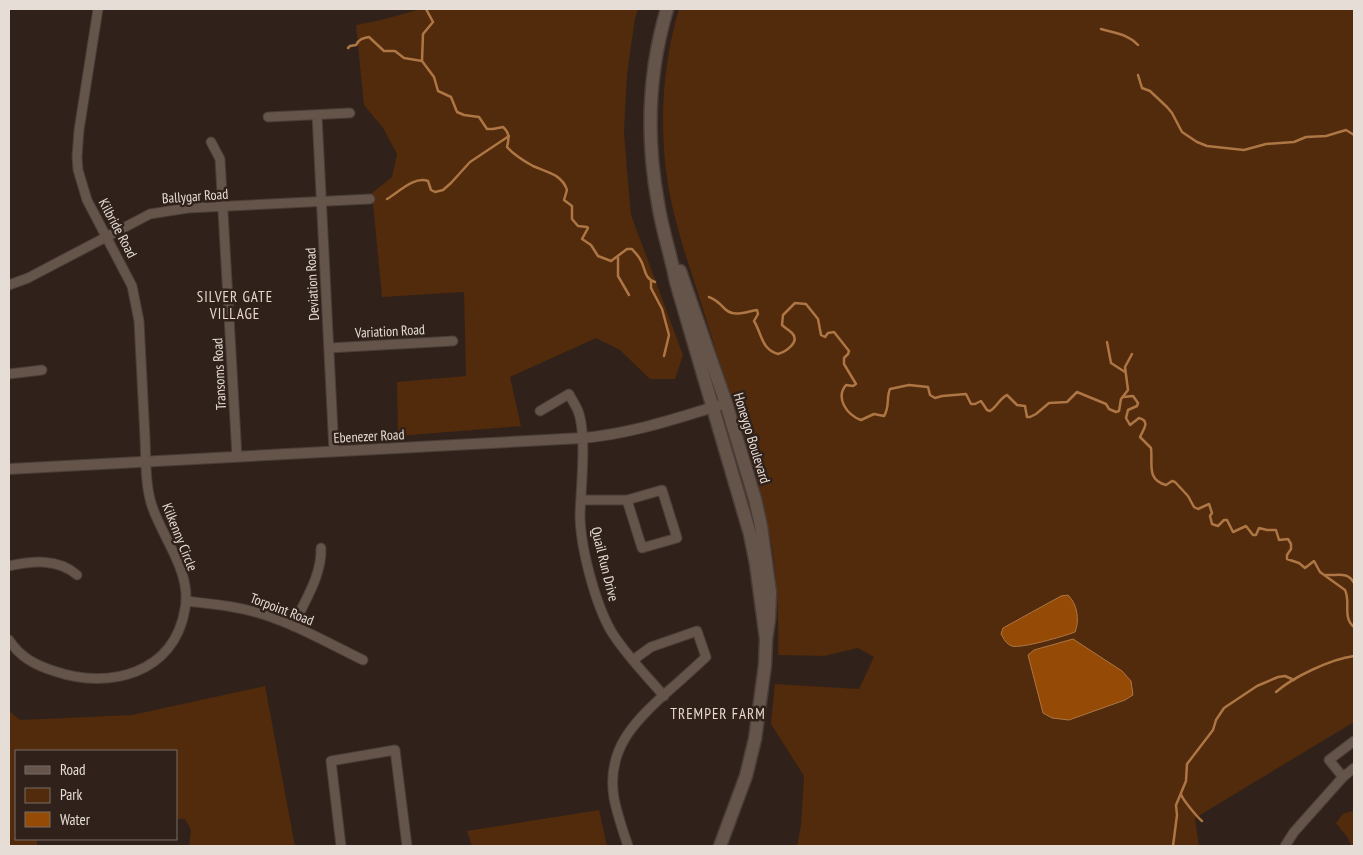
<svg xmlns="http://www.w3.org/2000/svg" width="1363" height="855" font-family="'PT Sans Narrow',sans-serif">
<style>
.green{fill:#522a0c;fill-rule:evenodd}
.water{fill:#954a05;stroke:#ad7644}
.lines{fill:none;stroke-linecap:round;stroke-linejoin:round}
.stream{stroke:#ad7644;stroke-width:2.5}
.minor-casing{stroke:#493d37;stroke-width:11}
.tertiary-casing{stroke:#493d37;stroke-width:12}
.secondary-casing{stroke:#493d37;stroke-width:15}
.minor{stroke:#64544a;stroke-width:9}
.tertiary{stroke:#64544a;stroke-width:10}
.secondary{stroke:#64544a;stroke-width:12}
.labels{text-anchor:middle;stroke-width:5;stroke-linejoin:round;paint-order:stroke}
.street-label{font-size:14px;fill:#e6ddd7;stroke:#30221a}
.neighbourhood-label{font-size:15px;letter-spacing:1px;fill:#ead7cc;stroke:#30221a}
</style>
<rect width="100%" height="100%" fill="#30221a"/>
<!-- green -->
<g class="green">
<path d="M 421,9 L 638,9 L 635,18 L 627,75 L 624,131 L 627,171 L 631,215 L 683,355 L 675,379 L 650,379 L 620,350 L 596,338 L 510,377 L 521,426 L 398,436 L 397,382 L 466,376 L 464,292 L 382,297 L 372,193 L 392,177 L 397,154 L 383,128 L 364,105 L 356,25 L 381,20 Z"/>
<path d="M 679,9 L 1354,9 L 1354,722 L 1195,818 L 1199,846 L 797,846 L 801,826 L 804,776 L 771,724 L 775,684 L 859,689 L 874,657 L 858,648 L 824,656 L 778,655 C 779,612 777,569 768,526 C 761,491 749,456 738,421 C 724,376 710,332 696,287 C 685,254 674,220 668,185 C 659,127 662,65 679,9 ZM 1068,595 L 1072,598 L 1077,618 L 1003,628 L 1061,596 ZM 1028,655 L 1133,695 L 1125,700 L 1069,720 L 1043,713 Z"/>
<path d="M 265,686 L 295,846 L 189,846 L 191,830 L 185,819 L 176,819 L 176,751 L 16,751 L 16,839 L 37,839 L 37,846 L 9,846 L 9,711 L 20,720 L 132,715 Z"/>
<path d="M 599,810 L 607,846 L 472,846 L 467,831 Z"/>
<path d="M 1352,811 L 1354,812 L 1354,846 L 1351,846 L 1348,838 L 1336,823 L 1343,814 Z"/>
</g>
<!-- water -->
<g class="water">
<path d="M 1068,595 C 1077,603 1080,621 1075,632 C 1065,636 1020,649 1012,646 C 1006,644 1004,639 1001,634 L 1003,628 L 1061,596 Z"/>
<path d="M 1073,639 L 1122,671 L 1131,681 L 1133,695 L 1125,700 L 1069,720 L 1052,718 L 1043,713 L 1028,655 L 1034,650 Z"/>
</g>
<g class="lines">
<!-- stream -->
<g class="stream">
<path d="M 426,9 L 433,22 L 423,34 L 422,61 L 434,77 L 438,91 L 451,97 L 457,112 L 464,115 L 479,117 L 487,129 L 493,129 L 503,127 C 510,133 509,139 507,147 C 514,155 524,161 533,166 C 546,172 562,174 567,190 L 564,200 L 572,206 L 572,219 L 578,226 L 587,227 L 588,228 L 582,239 L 591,245 L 598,256 L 611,261 L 627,249 L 632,249 C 634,252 638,255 640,259 C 646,268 643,278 655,282"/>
<path d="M 1101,29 C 1115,33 1128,34 1138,45"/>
<path d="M 348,48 L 350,46 L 356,45 C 359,39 363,38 369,37 L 384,51 L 395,51 L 404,58 L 422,61"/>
<path d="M 1138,75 L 1142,88 L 1150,91 L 1167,107 L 1172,113 L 1182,132 L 1197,142 L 1207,146 L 1244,150 L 1266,144 L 1294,142 L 1306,137 L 1326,136 L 1346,130 L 1354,135"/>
<path d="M 387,199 C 399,192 414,176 428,181 L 431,190 L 435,192 L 443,190 L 451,183 L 470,162 L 509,136"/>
<path d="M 618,258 L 618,276 L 629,295"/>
<path d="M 651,281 L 651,288 L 662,309 L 669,335 L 664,356"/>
<path d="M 709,297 C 717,300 720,304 725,309 C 734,318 748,311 757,310 L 758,314 L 754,321 C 762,334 761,349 778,354 C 785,352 801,342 792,333 C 789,330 785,328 782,325 L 783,315 L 795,303 L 806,304 L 818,319 L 821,335 L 825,337 L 828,333 L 834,332 L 849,351 L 848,354 L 844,358 L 844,364 L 856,384 L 853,386 L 846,385 C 835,398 847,415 861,420 L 874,414 L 884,416 C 890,407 886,398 890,389 L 909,385 L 928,387 L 930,395 L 935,398 L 942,396 L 966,394 L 971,404 L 975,404 L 981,401 L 987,410 L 990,411 C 997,407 1000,398 1007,395 L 1017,405 L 1025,406 L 1027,417 L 1030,417 L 1036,414 L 1049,403 L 1067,402 L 1077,392 L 1106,404 L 1109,409 L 1116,412 L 1119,411 L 1121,399 L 1128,390 L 1125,367 L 1132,354"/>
<path d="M 1107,342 L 1111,363 L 1125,372"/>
<path d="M 1123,397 L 1133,396 L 1138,403 L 1137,406 L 1128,410 L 1126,418 L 1130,425 L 1139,418 C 1151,421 1143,430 1140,437 L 1151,448 C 1153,463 1146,480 1166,485 L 1172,481 L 1175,482 L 1188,496 L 1194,507 L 1198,509 L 1209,504 L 1212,513 L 1210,516 L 1212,524 L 1218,526 L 1224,520 L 1227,520 L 1233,532 L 1246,526 L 1253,535 L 1256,535 L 1259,528 L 1267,530 L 1276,530 L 1279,540 L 1288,539 L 1291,544 L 1291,549 L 1287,555 L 1287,559 L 1299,563 L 1305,568 L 1314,561 L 1320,572 L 1345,590 C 1351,602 1342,617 1354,627"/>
<path d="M 1325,575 C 1337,576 1348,571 1354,583"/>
<path d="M 1276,692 C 1293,677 1331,659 1354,656"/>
<path d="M 1181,794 C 1182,799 1198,818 1202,821"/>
<path d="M 1173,846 L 1177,815 L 1176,805 L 1186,781 L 1187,764 L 1213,730 L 1216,720 L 1224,708 L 1257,686 L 1278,677 L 1285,676 L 1294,680"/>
</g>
<!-- minor casing -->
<g class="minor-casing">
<g id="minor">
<path d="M 317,115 L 334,451"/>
<path d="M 268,117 L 350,113"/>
<path d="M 211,142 L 220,159 L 237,457"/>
<path d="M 9,285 L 28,278 L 150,214 L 188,208 L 370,199"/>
<path d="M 329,348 L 453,341"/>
<path d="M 9,374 L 42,370"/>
<path d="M 540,411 L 569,394 C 572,400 576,406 578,411 C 587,434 581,488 580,514 C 580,546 595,603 611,631 C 625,654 646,675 664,696"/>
<path d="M 582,500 L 627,500 L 662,490 L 677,538 L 642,548 L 627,500"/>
<path d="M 9,566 C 32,561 58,558 77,575"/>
<path d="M 186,601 C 211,604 237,606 262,614 C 297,625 330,644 363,660"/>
<path d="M 293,626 C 304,602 322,576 321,548"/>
<path d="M 9,640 C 20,657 35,665 54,671 C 109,690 174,674 185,609 C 192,572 163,539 152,506 C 145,485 146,460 145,438 C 143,399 141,360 139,321 L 132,286 L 87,200 L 78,170 L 77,157 L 79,130 L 98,9"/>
<path d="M 1354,741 L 1329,760 L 1343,777 L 1354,768"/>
<path d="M 341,846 L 331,761 L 395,750 L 407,846"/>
<path d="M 628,846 C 623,831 617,814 614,798 C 606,750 634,722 666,693 C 680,681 693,669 706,657 L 697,631 L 651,647 L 633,660"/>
<path d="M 1285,846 L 1294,832 L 1343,777"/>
</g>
</g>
<!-- tertiary casing -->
<g class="tertiary-casing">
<path id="tertiary" d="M 9,469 L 582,438 C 630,434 674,419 720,405"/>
</g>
<!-- secondary casing -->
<g class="secondary-casing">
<g id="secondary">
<path d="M 667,9 C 648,73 646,138 658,203 C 662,230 671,255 676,282 L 750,534 L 756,564 L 766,639"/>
<path d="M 680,271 L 726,403 L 755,499 L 761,526 L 770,592 L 769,619 L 766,639 L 765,665 L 755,739 L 746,776 L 720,846"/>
</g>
</g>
<!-- minor -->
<use href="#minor" class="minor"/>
<!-- tertiary -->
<use href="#tertiary" class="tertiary"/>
<!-- secondary -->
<use href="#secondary" class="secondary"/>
</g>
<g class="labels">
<!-- street labels -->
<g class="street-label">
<text transform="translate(195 196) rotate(-4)" y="5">Ballygar Road</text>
<text transform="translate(118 228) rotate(62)" y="5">Kilbride Road</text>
<text transform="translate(312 284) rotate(-93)" y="5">Deviation Road</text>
<text transform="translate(390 331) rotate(-3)" y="5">Variation Road</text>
<text transform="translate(219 374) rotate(-93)" y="5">Transoms Road</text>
<text transform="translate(369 436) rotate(-3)" y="5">Ebenezer Road</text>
<text transform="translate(752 438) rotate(73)" y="5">Honeygo Boulevard</text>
<text transform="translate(180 537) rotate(68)" y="5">Kilkenny Circle</text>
<text transform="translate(605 564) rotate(76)" y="5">Quail Run Drive</text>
<text transform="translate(282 609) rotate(21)" y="5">Torpoint Road</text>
</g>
<!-- neighbourhood labels -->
<g class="neighbourhood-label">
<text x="235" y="302">SILVER GATE<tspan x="235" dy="17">VILLAGE</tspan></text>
<text x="718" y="719">TREMPER FARM</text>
</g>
</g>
<!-- border -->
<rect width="1363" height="855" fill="none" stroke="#e6ddd7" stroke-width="20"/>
<!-- legend -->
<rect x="15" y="750" width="162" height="90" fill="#30221a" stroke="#796d66"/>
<rect x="25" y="766" width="25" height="8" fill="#64544a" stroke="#796d66"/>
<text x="60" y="775" font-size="15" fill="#e6ddd7">Road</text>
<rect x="25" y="788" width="25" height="15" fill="#522a0c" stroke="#796d66"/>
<text x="60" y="800" font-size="15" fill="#e6ddd7">Park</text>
<rect x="25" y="812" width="25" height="15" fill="#954a05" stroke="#796d66"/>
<text x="60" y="825" font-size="15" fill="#e6ddd7">Water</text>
</svg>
